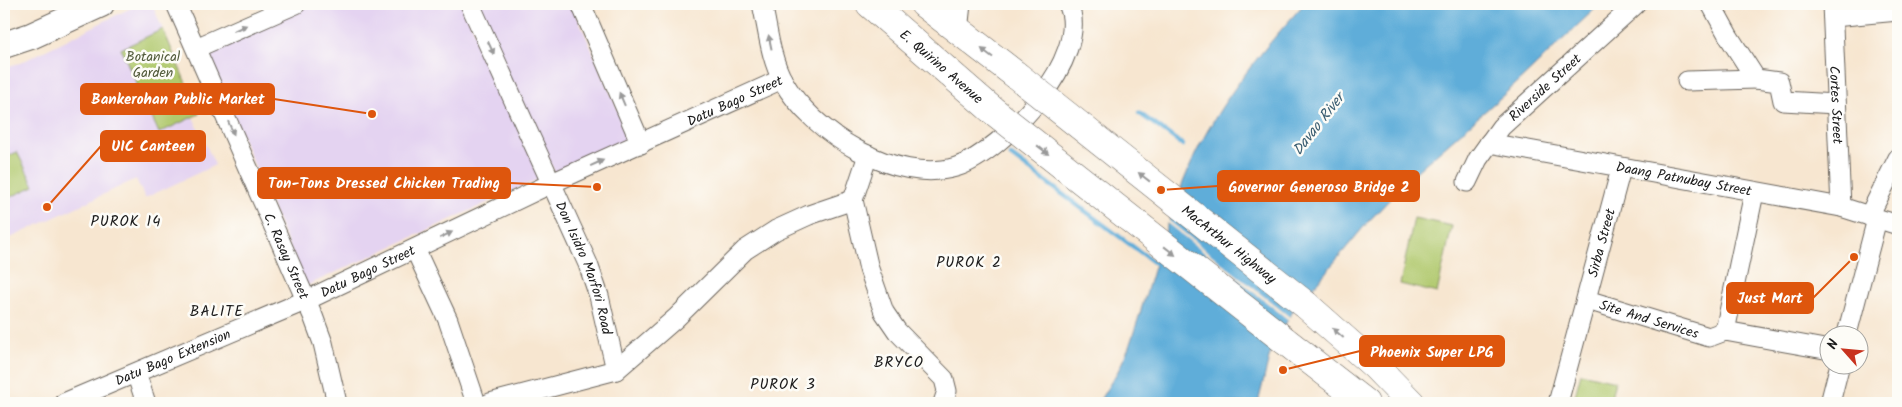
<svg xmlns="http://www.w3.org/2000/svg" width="1902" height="407" font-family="Kalam,sans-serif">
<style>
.built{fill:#e4d3f1}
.green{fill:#b1c96e;stroke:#667245}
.water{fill:#5fadd9;stroke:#3e647a}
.pier{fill:#f7e6d0}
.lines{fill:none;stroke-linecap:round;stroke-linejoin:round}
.stream{stroke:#5fadd9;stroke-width:4.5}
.street-casing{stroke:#69635b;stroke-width:21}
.secondary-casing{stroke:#69635b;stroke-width:28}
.primary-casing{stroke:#69635b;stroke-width:29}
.street{stroke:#fff;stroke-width:19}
.secondary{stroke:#fff;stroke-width:26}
.primary{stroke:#fff;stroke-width:28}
.primary-bridge-casing{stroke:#69635b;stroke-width:29;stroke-linecap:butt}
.primary-bridge{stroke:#fff;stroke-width:28}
.oneway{fill:#999}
.labels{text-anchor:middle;stroke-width:5;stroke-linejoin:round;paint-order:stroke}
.park-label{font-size:14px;fill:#505939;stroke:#fdfcf7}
.street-label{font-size:14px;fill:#1c1c1c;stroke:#fdfcf7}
.water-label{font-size:15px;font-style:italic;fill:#3a5d71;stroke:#fdfcf7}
.neighbourhood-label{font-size:15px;letter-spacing:1px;fill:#1c1c1c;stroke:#fdfcf7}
.leader{fill:none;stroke:#de560d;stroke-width:2}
.callout-dot{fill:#de560d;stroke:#fdfcf7;stroke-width:2}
.callout{fill:#de560d;stroke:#de560d;stroke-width:2}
.callout-label{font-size:15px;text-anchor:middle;font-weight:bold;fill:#fff}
</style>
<rect width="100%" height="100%" fill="#fdfcf7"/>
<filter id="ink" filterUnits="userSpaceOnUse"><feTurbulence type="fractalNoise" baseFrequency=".02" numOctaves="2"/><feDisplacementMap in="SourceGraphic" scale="10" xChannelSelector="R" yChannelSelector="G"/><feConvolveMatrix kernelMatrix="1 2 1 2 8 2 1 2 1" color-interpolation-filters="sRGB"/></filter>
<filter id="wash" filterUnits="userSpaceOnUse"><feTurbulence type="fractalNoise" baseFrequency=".0096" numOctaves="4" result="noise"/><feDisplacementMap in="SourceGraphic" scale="20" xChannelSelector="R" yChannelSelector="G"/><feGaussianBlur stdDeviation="1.12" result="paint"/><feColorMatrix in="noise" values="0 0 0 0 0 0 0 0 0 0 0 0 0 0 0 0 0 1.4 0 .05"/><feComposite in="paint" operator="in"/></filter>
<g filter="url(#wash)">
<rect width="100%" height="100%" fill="#f7e6d0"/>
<!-- built -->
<g class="built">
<path d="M 139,4 L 152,4 L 199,114 L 193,117 L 215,165 L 145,198 L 136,179 L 4,241 L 4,67 L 20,63 Z"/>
<path d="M 309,4 L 462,4 L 541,178 L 306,286 L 205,50 Z"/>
<path d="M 472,4 L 572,4 L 630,138 L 555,173 Z"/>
</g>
<!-- green -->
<g class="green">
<path d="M 163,29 L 199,114 L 159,133 L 121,49 Z"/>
<path d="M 17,152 L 34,186 L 4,200 L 4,158 Z"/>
<path d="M 1414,218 L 1452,226 L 1437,293 L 1400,284 Z"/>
<path d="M 1581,373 L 1615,381 L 1610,403 L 1573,403 Z"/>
</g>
<!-- water -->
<path class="water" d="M 1304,4 L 1600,4 L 1516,84 L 1418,170 L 1367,223 L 1291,314 L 1271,350 L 1258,403 L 1098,403 L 1118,371 L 1129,347 C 1151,283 1166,216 1195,155 C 1221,100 1263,49 1304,4 Z"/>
<!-- pier -->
<path class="pier" d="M 1168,220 L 1291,318 L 1290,321 L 1167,223 Z"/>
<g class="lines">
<!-- stream -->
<g class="stream">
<path d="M 1139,113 L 1183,145"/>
<path d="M 1010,155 L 1159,266"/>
</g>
</g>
</g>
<g filter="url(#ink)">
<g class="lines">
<!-- street casing -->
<g class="street-casing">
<g id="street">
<path id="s1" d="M 176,4 L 313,316 L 323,343 L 337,403"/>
<path id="s2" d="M 470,4 L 588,264 L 599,296 L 616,370"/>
<path d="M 581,4 L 641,144"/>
<path d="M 762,4 C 768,29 770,58 783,81 C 812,133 896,185 956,167 C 1003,152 1093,56 1068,4"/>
<path d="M 1711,4 L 1729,37 L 1756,79 L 1779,82 L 1783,101 L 1836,104"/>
<path id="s3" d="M 1832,4 L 1841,207"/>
<path d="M 1833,17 L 1898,11"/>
<path d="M 958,31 L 961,4"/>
<path d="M 196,48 L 296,4"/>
<path d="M 1687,81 L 1756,79"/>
<path id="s4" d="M 1489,143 L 1841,207 L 1898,225"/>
<path d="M 868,155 L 853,200 L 869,269 L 884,312 L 897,331 L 944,379 L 947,391 L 943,403"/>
<path id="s5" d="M 1467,182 L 1478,159 L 1501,127 L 1636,4"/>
<path d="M 1869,216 L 1898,158"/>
<path d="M 415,249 L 448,320 L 476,403"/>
<path id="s6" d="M 1587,300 L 1709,337 L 1725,331 L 1830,350"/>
<path d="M 1725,331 L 1754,193"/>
<path d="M 1847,334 L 1877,219"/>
<path d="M 136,373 L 146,403"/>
<path id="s7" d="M 64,403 L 307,300 L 552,183 L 782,79"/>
<path d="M 490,403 L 616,370 L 676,318 L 745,250 L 776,230 L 809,215 L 853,200"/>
<path id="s8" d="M 1558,403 L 1621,169"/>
<path d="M 1830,403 L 1840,364"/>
</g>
</g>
<!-- secondary casing -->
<g class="secondary-casing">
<path id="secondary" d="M 4,45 L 31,36 L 101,4"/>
</g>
<!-- primary casing -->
<g class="primary-casing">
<g id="primary">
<path id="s9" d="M 870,4 L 991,109"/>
<path d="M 924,4 L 1016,75"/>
<path d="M 1306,305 L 1375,366 L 1411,403"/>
<path d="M 1284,340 L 1365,403"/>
</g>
</g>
<!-- street -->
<use href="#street" class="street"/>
<!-- secondary -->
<use href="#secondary" class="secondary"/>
<!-- primary -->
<use href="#primary" class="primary"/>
<!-- primary-bridge casing -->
<g class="primary-bridge-casing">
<g id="primary-bridge">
<path id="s10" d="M 1016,75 L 1306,305"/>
<path d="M 991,109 L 1284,340"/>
</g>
</g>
<!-- primary-bridge -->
<use href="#primary-bridge" class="primary-bridge"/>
</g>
<!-- one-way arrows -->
<defs><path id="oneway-solid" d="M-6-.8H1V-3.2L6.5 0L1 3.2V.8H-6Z" transform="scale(1.25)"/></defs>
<g class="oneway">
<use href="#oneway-solid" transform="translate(240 28) rotate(-24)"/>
<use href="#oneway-solid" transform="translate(770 42) rotate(-102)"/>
<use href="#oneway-solid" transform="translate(491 48) rotate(65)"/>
<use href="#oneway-solid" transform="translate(987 53) rotate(-143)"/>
<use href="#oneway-solid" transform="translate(622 99) rotate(-113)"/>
<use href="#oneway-solid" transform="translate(231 128) rotate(66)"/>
<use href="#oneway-solid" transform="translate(1043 150) rotate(38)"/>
<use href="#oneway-solid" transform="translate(597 163) rotate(-24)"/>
<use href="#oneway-solid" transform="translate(1144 177) rotate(-142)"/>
<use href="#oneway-solid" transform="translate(446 235) rotate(-26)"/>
<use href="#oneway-solid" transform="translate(1170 251) rotate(38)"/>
<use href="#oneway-solid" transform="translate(1338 333) rotate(-139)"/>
</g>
</g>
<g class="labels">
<!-- park labels -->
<g class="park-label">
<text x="153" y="61">Botanical<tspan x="153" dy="16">Garden</tspan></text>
</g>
<!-- street labels -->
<g class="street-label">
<text dy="5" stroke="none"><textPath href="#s9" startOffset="95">E. Quirino Avenue</textPath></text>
<text dy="5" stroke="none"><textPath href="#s5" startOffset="124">Riverside Street</textPath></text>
<text dy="5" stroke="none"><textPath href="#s7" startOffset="736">Datu Bago Street</textPath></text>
<text dy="5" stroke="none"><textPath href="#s3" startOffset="101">Cortes Street</textPath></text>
<text dy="5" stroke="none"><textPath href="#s4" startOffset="198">Daang Patnubay Street</textPath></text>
<text dy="5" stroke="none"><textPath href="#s8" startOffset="166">Sirba Street</textPath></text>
<text dy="5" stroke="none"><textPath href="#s10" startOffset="272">MacArthur Highway</textPath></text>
<text dy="5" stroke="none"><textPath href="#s1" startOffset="275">C. Rasay Street</textPath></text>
<text dy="5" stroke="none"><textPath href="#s2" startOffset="288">Don Isidro Marfori Road</textPath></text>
<text dy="5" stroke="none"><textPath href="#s7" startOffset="331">Datu Bago Street</textPath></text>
<text dy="5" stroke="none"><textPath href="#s6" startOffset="65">Site And Services</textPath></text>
<text dy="5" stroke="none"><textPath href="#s7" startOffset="118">Datu Bago Extension</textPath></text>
</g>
<!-- water labels -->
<g class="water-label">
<text transform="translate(1318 124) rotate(-52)" y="5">Davao River</text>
</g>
<!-- neighbourhood labels -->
<g class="neighbourhood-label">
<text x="126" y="226">PUROK 14</text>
<text x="969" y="267">PUROK 2</text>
<text x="217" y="316">BALITE</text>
<text x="899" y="367">BRYCO</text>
<text x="783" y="389">PUROK 3</text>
</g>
</g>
<!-- callouts -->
<path class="leader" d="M372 114L274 99M47 207L101 146M597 187L510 183M1161 190L1218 186M1854 257L1813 298M1283 370L1360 351"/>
<g class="callout-dot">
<circle cx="372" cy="114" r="5"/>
<circle cx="47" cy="207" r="5"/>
<circle cx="597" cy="187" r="5"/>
<circle cx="1161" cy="190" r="5"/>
<circle cx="1854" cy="257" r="5"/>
<circle cx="1283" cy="370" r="5"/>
</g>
<g class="callout">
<rect x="81" y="84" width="193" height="30" rx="5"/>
<rect x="101" y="131" width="104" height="30" rx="5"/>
<rect x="258" y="168" width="252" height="30" rx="5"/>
<rect x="1218" y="171" width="201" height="30" rx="5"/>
<rect x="1727" y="283" width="86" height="30" rx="5"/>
<rect x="1360" y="336" width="144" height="30" rx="5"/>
</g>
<g class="callout-label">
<text x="178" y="104">Bankerohan Public Market</text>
<text x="153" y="151">UIC Canteen</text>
<text x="384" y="188">Ton-Tons Dressed Chicken Trading</text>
<text x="1319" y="192">Governor Generoso Bridge 2</text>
<text x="1770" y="303">Just Mart</text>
<text x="1432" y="357">Phoenix Super LPG</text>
</g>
<!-- margin -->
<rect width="1902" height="407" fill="none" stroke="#fdfcf7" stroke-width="20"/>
<!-- north arrow -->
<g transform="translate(1844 350) rotate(297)"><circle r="24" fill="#fdfcf7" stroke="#a3a29f"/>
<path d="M0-4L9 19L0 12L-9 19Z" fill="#c8321e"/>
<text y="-8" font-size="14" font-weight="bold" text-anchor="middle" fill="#1c1c1c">N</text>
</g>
</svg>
